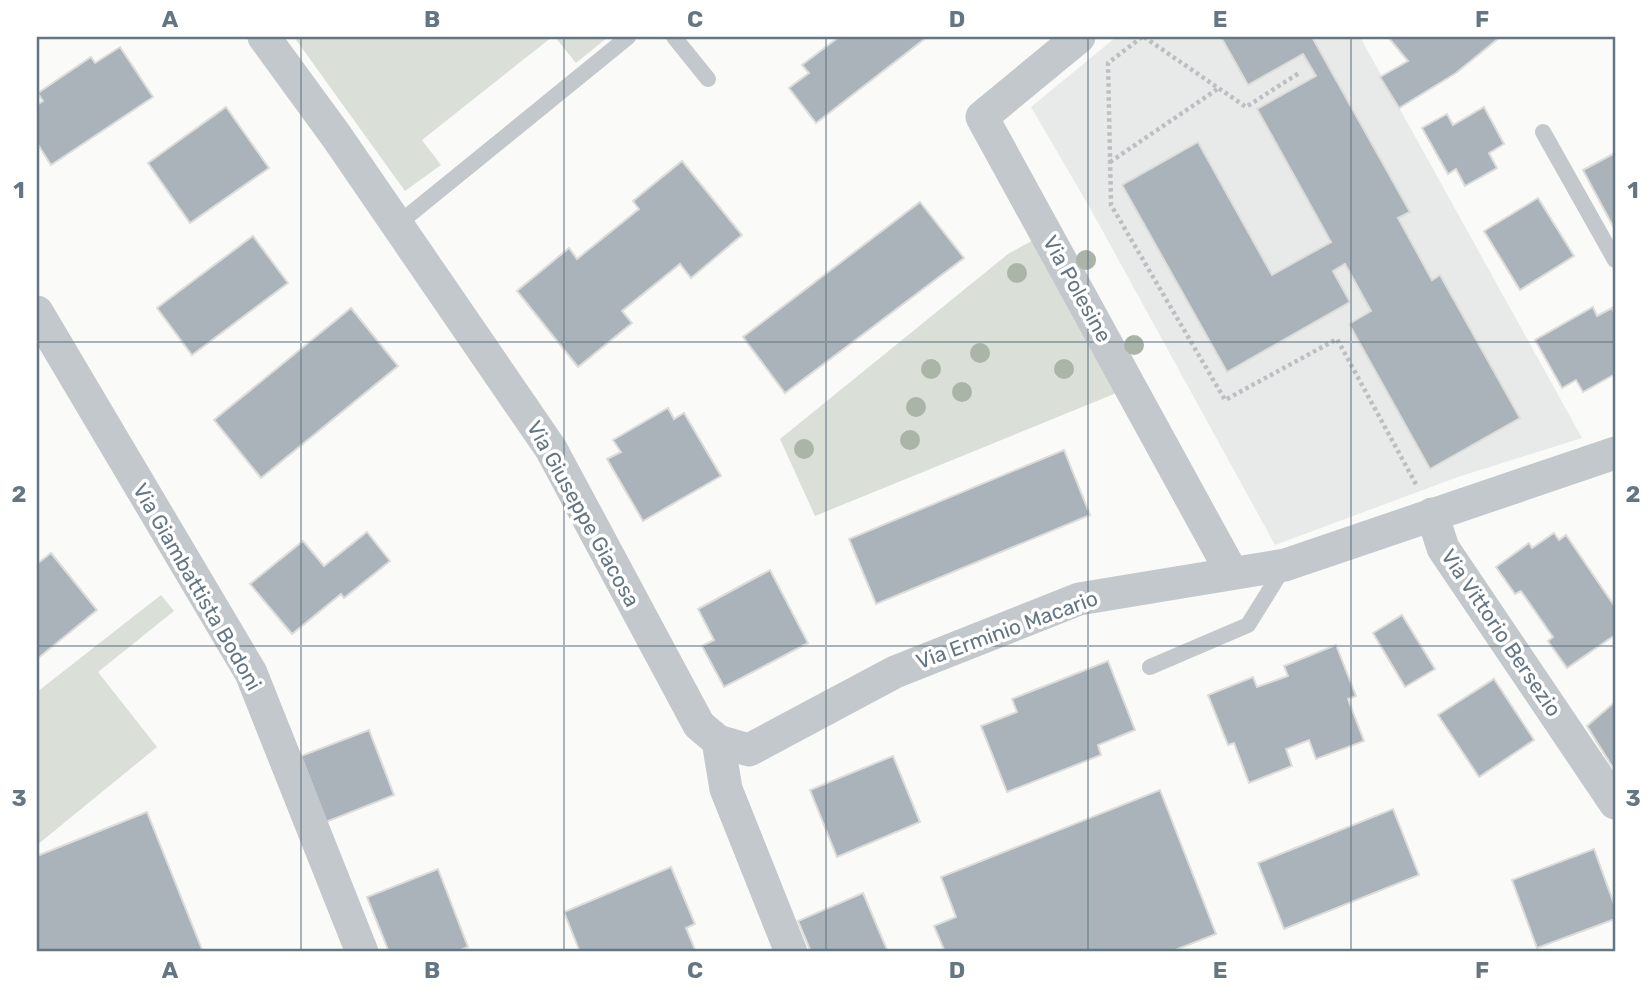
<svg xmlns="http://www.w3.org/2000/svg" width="1652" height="989" font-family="Rubik,sans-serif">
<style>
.built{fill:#e8e9e9}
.green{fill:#dadfd7}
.building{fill:#aab3b9;stroke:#dcdcda;stroke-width:2}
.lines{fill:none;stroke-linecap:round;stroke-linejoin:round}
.path{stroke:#bbbfc2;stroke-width:4.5;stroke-dasharray:3.5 3.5;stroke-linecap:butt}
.service{stroke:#c3c8cc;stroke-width:16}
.minor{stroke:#c3c8cc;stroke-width:33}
.tree{fill:#aab4a7}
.grid{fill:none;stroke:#657683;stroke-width:2;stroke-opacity:0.55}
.labels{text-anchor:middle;stroke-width:7;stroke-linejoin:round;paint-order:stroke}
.street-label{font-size:21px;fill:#657683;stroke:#fff}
.neatline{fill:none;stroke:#657683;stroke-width:2.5}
.grid-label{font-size:23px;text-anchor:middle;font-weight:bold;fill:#657683}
</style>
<rect width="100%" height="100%" fill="#fafaf8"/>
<!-- built -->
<path class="built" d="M 1116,37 L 1360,37 L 1582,438 L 1458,477 L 1275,545 L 1090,208 L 1031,107 Z"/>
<!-- green -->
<g class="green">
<path d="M 294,37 L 552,37 L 422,140 L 441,165 L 405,191 Z"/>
<path d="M 555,37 L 608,37 L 576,63 Z"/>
<path d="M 1046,233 L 1131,387 L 815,516 L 780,439 L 1008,254 Z"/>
<path d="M 161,595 L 174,611 L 98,672 L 157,747 L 37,845 L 37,692 Z"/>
</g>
<!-- building -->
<g class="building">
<path d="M 839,37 L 927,37 L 816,123 L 789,88 L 809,73 L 802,65 Z"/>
<path d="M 1221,37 L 1312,37 L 1410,212 L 1398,218 L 1432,280 L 1440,275 L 1520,418 L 1430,469 L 1349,324 L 1371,311 L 1345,264 L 1333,271 L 1350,302 L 1227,372 L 1122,185 L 1198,142 L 1272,275 L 1331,242 L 1257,109 L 1316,76 L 1303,54 L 1248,85 Z"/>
<path d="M 1388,37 L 1500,37 L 1456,73 L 1399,108 L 1380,77 L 1408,61 Z"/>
<path d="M 120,47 L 153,97 L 51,165 L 37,143 L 37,105 L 43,101 L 38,93 L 91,57 L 95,63 Z"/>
<path d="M 226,107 L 269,168 L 190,223 L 148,163 Z"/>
<path d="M 1484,107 L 1504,144 L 1489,153 L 1497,168 L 1465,186 L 1456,169 L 1448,174 L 1422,128 L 1447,114 L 1453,125 Z"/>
<path d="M 1615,153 L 1615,230 L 1583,170 Z"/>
<path d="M 682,161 L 742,235 L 691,278 L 680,264 L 622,311 L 632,323 L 578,367 L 517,291 L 569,248 L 577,259 L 639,209 L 633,201 Z"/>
<path d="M 1538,198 L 1574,256 L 1520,290 L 1484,231 Z"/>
<path d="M 920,202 L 964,258 L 785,393 L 743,337 Z"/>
<path d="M 253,236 L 288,283 L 192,355 L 157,308 Z"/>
<path d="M 1593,307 L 1597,316 L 1612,308 L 1615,315 L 1615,374 L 1583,392 L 1576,380 L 1562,388 L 1535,340 Z"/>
<path d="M 351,308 L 398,366 L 261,478 L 214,420 Z"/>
<path d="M 668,408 L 674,419 L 684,413 L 721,476 L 643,521 L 607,459 L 621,452 L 613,440 Z"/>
<path d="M 1064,450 L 1090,515 L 876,604 L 849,539 Z"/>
<path d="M 367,532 L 390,561 L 344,598 L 341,594 L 292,634 L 250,584 L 303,541 L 324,566 Z"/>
<path d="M 1554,533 L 1559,540 L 1566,535 L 1615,607 L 1615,635 L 1567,668 L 1548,641 L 1553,637 L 1521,591 L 1515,594 L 1496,567 L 1529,543 L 1532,548 Z"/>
<path d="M 51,553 L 97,610 L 37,659 L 37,564 Z"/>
<path d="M 770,570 L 808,643 L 724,687 L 702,646 L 714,640 L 698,609 Z"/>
<path d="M 1402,615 L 1435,669 L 1405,687 L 1373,633 Z"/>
<path d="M 1336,645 L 1356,696 L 1348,699 L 1364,741 L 1316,759 L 1309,740 L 1286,749 L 1292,766 L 1249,783 L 1234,743 L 1228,745 L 1208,695 L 1253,677 L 1257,687 L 1288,676 L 1284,666 Z"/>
<path d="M 1108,661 L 1135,730 L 1098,745 L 1101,755 L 1007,792 L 981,726 L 1017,712 L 1012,699 Z"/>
<path d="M 1494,679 L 1534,740 L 1479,777 L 1438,715 Z"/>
<path d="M 1615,702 L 1615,771 L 1587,726 Z"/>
<path d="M 369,730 L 394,795 L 326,822 L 301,756 Z"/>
<path d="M 893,756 L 920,822 L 837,857 L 810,790 Z"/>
<path d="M 1160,790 L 1216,934 L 1170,952 L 945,952 L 934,926 L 956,917 L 941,877 Z"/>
<path d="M 1393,809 L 1419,875 L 1284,929 L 1258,863 Z"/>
<path d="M 147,812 L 203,952 L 37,952 L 37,856 Z"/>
<path d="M 1594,849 L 1615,907 L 1615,919 L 1537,948 L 1512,880 Z"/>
<path d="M 671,867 L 695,924 L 686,928 L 696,952 L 580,952 L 564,912 Z"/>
<path d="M 438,869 L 468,947 L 455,952 L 389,952 L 367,897 Z"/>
<path d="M 863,893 L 888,952 L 811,952 L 798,921 Z"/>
</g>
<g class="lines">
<!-- path -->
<g class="path">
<path d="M 1142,37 L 1108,63 L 1111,205 L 1225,400 L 1337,339 L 1417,486"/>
<path d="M 1144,37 L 1246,107 L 1299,73"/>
<path d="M 1110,162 L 1219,88"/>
</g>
<!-- service -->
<g class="service">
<path d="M 674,37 L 708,79"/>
<path d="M 1543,132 L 1615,260"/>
<path d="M 398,224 L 628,37"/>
<path d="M 1150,667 L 1248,625 L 1284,567"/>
</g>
<!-- minor -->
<g class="minor">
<path d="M 264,37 L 337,137 L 551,449 L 699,725 L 718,741 L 726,789 L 791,952"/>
<path d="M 1079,37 L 982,117 L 1232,573"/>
<path d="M 37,312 L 251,673 L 362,952"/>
<path d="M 1432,514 L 1443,548 L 1615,803"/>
<path d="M 718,741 L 749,750 L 895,672 L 1079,599 L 1285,565 L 1615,453"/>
</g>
</g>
<!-- trees -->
<g class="tree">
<circle cx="1086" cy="260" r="10"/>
<circle cx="1017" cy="273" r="10"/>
<circle cx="1134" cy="345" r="10"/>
<circle cx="980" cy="353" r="10"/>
<circle cx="931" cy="369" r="10"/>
<circle cx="1064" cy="369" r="10"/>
<circle cx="962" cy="392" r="10"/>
<circle cx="916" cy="407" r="10"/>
<circle cx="910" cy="440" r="10"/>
<circle cx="804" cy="449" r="10"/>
</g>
<!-- grid -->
<path class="grid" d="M 301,37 L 301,952M 564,37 L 564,952M 826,37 L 826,952M 1088,37 L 1088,952M 1351,37 L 1351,952M 37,342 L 1615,342M 37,646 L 1615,646"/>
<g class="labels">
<!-- street labels -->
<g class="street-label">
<text transform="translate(1077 289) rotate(61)" y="7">Via Polesine</text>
<text transform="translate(583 514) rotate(61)" y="7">Via Giuseppe Giacosa</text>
<text transform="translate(197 587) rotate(60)" y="7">Via Giambattista Bodoni</text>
<text transform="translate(1007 630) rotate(-20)" y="7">Via Erminio Macario</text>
<text transform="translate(1501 633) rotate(56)" y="7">Via Vittorio Bersezio</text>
</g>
</g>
<!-- border -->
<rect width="1652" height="989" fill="none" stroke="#ffffff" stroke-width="77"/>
<rect x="38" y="38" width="1576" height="912" class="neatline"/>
<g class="grid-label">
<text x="170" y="27">A</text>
<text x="432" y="27">B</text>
<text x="695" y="27">C</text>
<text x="957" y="27">D</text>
<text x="1220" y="27">E</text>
<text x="1482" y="27">F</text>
<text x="19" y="198">1</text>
<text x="1633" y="198">1</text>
<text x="19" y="502">2</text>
<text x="1633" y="502">2</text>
<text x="19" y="806">3</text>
<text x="1633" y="806">3</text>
<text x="170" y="978">A</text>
<text x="432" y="978">B</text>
<text x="695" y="978">C</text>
<text x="957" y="978">D</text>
<text x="1220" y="978">E</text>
<text x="1482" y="978">F</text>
</g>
</svg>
